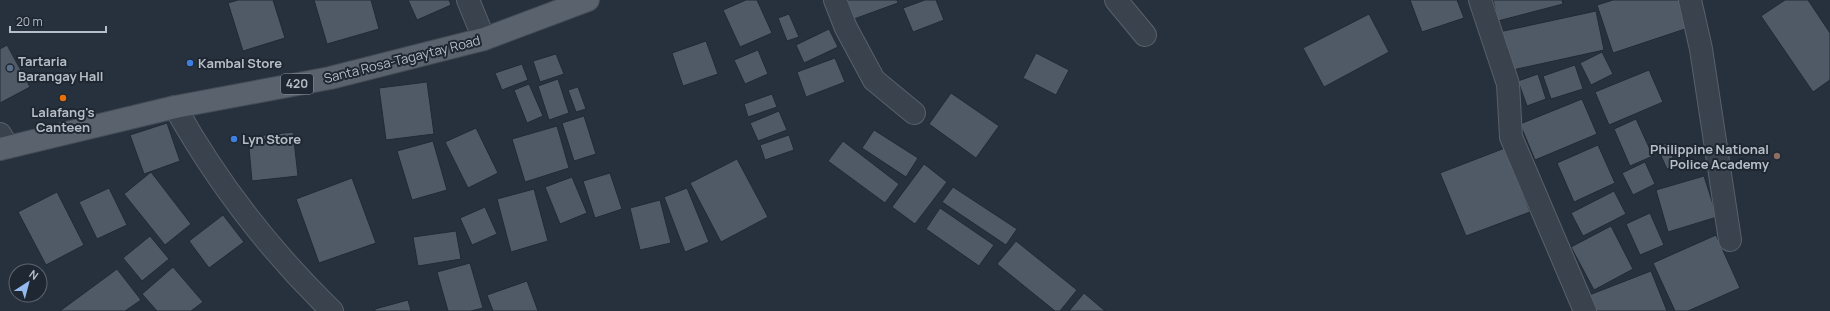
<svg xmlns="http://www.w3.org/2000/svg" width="1830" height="311" font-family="Manrope,sans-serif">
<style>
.building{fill:#505a67;stroke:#212a34}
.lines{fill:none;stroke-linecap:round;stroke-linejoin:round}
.minor-casing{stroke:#58616b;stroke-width:24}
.major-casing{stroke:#444c56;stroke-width:24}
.minor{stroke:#3a434d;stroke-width:22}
.major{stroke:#59626d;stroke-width:22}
.shop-dot{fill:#3f7fe0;stroke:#1f2832;stroke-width:1.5}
.service-dot{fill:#5c6f8a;stroke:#1f2832;stroke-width:1.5}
.food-dot{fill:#e8710a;stroke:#1f2832;stroke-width:1.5}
.education-dot{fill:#8d6e63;stroke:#1f2832;stroke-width:1.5}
.labels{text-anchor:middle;stroke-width:4;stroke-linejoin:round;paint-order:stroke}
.shield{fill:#1f2832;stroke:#89919b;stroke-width:1}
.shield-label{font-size:12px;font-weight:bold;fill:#b7bec8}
.street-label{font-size:13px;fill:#b7bec8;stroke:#1f2832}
.poi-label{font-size:13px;font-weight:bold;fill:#b7bec8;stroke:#1f2832;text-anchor:start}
</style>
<rect width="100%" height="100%" fill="#27313d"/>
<!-- building -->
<g class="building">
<path d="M 238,0 L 273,0 L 285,38 L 243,51 L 228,3 Z"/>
<path d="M 314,0 L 371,0 L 379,29 L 327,44 Z"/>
<path d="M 408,0 L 449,0 L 451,5 L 417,20 Z"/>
<path d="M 746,0 L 757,0 L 772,33 L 740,47 L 723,10 Z"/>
<path d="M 847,0 L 897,0 L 898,3 L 854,19 Z"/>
<path d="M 925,0 L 936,0 L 944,20 L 913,32 L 903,8 Z"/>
<path d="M 1410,0 L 1457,0 L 1464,18 L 1422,32 Z"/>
<path d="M 1493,0 L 1562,0 L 1563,4 L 1498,21 Z"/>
<path d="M 1613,0 L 1682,0 L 1691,27 L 1613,53 L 1597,5 Z"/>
<path d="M 1785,0 L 1808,0 L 1830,33 L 1830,80 L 1813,92 L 1761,16 Z"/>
<path d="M 1596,11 L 1604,50 L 1508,71 L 1499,32 Z"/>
<path d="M 789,14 L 799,37 L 787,41 L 778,18 Z"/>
<path d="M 1369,14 L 1389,52 L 1324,87 L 1303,48 Z"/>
<path d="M 829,29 L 838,47 L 804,63 L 796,45 Z"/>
<path d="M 706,41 L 718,74 L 683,86 L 672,53 Z"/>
<path d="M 7,45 L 30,87 L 0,103 L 0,49 Z"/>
<path d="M 758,50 L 768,74 L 745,84 L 734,60 Z"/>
<path d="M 1602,52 L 1613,74 L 1591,85 L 1580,63 Z"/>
<path d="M 1036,53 L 1069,70 L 1056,95 L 1023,78 Z"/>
<path d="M 556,54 L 564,74 L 540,82 L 533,61 Z"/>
<path d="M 835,58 L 845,82 L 806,97 L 797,72 Z"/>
<path d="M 522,64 L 528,80 L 502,90 L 495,73 Z"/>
<path d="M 1575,65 L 1583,89 L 1551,99 L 1543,76 Z"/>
<path d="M 1649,70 L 1663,102 L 1609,125 L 1595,92 Z"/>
<path d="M 1538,74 L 1546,99 L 1527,106 L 1518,81 Z"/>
<path d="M 558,79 L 569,113 L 549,120 L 538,86 Z"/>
<path d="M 427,82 L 434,134 L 386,140 L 379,88 Z"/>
<path d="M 529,84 L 543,116 L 527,123 L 514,90 Z"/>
<path d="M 578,87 L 586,109 L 576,112 L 568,90 Z"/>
<path d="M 951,93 L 999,126 L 976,158 L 929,124 Z"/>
<path d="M 772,94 L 777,107 L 748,117 L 744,104 Z"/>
<path d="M 1582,99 L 1597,134 L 1535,160 L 1520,124 Z"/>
<path d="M 779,111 L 787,130 L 758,141 L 750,123 Z"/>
<path d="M 584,116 L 596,154 L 574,161 L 562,123 Z"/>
<path d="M 1636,119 L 1653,156 L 1630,166 L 1614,129 Z"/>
<path d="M 167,123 L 180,161 L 144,174 L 130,135 Z"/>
<path d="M 557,126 L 569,168 L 525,182 L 512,139 Z"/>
<path d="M 476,128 L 498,173 L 468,188 L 445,142 Z"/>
<path d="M 874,130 L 918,158 L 906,177 L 862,148 Z"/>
<path d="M 293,132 L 298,176 L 252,181 L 248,137 Z"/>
<path d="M 789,135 L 794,150 L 765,160 L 760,145 Z"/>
<path d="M 433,141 L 447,190 L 412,200 L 397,151 Z"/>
<path d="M 843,141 L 899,184 L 885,203 L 828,161 Z"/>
<path d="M 1667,143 L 1676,165 L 1667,169 L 1657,147 Z"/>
<path d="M 1598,145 L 1615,183 L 1574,202 L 1557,163 Z"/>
<path d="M 1505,148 L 1530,212 L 1466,236 L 1440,173 Z"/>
<path d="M 737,159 L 768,217 L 721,242 L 690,183 Z"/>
<path d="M 1645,162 L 1655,184 L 1633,195 L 1622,173 Z"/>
<path d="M 924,164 L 947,182 L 915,224 L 892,207 Z"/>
<path d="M 151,172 L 191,224 L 165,245 L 124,194 Z"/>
<path d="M 610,173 L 622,209 L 595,218 L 583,181 Z"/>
<path d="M 1704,176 L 1717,217 L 1668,232 L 1656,190 Z"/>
<path d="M 572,177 L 587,213 L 560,224 L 545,187 Z"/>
<path d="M 352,178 L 376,243 L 319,263 L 296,199 Z"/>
<path d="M 953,187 L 1017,229 L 1006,245 L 942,202 Z"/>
<path d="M 109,188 L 127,225 L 97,239 L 79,202 Z"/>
<path d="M 687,188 L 709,242 L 685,252 L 664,197 Z"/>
<path d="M 534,189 L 548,241 L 511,252 L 497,199 Z"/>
<path d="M 1614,191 L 1626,214 L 1583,236 L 1571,213 Z"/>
<path d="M 57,192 L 84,245 L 46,265 L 18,212 Z"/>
<path d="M 660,200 L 671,243 L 640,250 L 630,208 Z"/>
<path d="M 485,207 L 497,234 L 472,245 L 460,218 Z"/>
<path d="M 940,208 L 994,245 L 979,266 L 926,229 Z"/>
<path d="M 1650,213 L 1664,245 L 1640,255 L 1626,224 Z"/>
<path d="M 223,215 L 244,242 L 209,268 L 189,241 Z"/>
<path d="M 1611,226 L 1633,269 L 1594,290 L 1571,247 Z"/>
<path d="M 456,231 L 461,259 L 418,266 L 413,237 Z"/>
<path d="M 1716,235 L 1740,288 L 1688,311 L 1675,311 L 1653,263 Z"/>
<path d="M 150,236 L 169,259 L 142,281 L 123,258 Z"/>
<path d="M 1016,241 L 1077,290 L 1060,311 L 1055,311 L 997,264 Z"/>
<path d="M 470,263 L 483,308 L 471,311 L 448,311 L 437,272 Z"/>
<path d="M 173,267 L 203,302 L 191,311 L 157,311 L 142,294 Z"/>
<path d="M 117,269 L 141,300 L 125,311 L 60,311 Z"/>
<path d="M 1651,271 L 1667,311 L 1590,311 L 1584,297 Z"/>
<path d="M 527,281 L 538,311 L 493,311 L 487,295 Z"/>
<path d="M 1084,293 L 1105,311 L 1069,311 Z"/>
<path d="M 408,300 L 411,311 L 375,311 L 375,309 Z"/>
</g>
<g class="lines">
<!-- minor casing -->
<g class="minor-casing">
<g id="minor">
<path d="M 468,0 L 484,39"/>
<path d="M 835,0 L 846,28 L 874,80 L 914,113"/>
<path d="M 1116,0 L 1145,35"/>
<path d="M 1480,0 L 1508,84 L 1511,137 L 1585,311"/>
<path d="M 1690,0 L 1701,49 L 1730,240"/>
<path d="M 175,107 C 217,182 270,251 332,311"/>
<path d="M 0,134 L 8,147"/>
</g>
</g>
<!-- major casing -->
<g class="major-casing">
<path id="major" d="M 0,149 L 175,107 L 330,78 L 484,39 L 588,0"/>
</g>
<!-- minor -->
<use href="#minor" class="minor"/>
<!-- major -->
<use href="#major" class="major"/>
</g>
<!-- markers -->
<g class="shop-dot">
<circle cx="190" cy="63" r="4"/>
<circle cx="234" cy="139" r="4"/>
</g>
<circle class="service-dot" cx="10" cy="68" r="4"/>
<circle class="food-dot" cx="63" cy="98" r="4"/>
<circle class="education-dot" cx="1777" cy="156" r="4"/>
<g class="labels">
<!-- shield labels -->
<rect class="shield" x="281" y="74" width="32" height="20" rx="3"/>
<g class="shield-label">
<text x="297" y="88">420</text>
</g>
<!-- street labels -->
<g class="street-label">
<text transform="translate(402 59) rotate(-14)" y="5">Santa Rosa-Tagaytay Road</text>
</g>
<!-- poi labels -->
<g class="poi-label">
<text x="18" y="66">Tartaria<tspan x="18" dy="15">Barangay Hall</tspan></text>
<text x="198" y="68">Kambal Store</text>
<text x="63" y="117" text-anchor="middle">Lalafang's<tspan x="63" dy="15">Canteen</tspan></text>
<text x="242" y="144">Lyn Store</text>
<text x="1769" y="154" text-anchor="end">Philippine National<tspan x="1769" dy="15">Police Academy</tspan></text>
</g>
</g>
<!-- north arrow -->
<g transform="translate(28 283) rotate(36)"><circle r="19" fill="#1f2832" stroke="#5c646e"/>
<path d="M0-3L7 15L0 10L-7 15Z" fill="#94baef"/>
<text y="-6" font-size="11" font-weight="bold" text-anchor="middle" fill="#b7bec8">N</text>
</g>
<!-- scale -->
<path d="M10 26v6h96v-6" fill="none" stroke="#b7bec8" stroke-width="2"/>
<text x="16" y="26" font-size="12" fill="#b7bec8" stroke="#1f2832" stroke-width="3" paint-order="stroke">20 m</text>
</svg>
